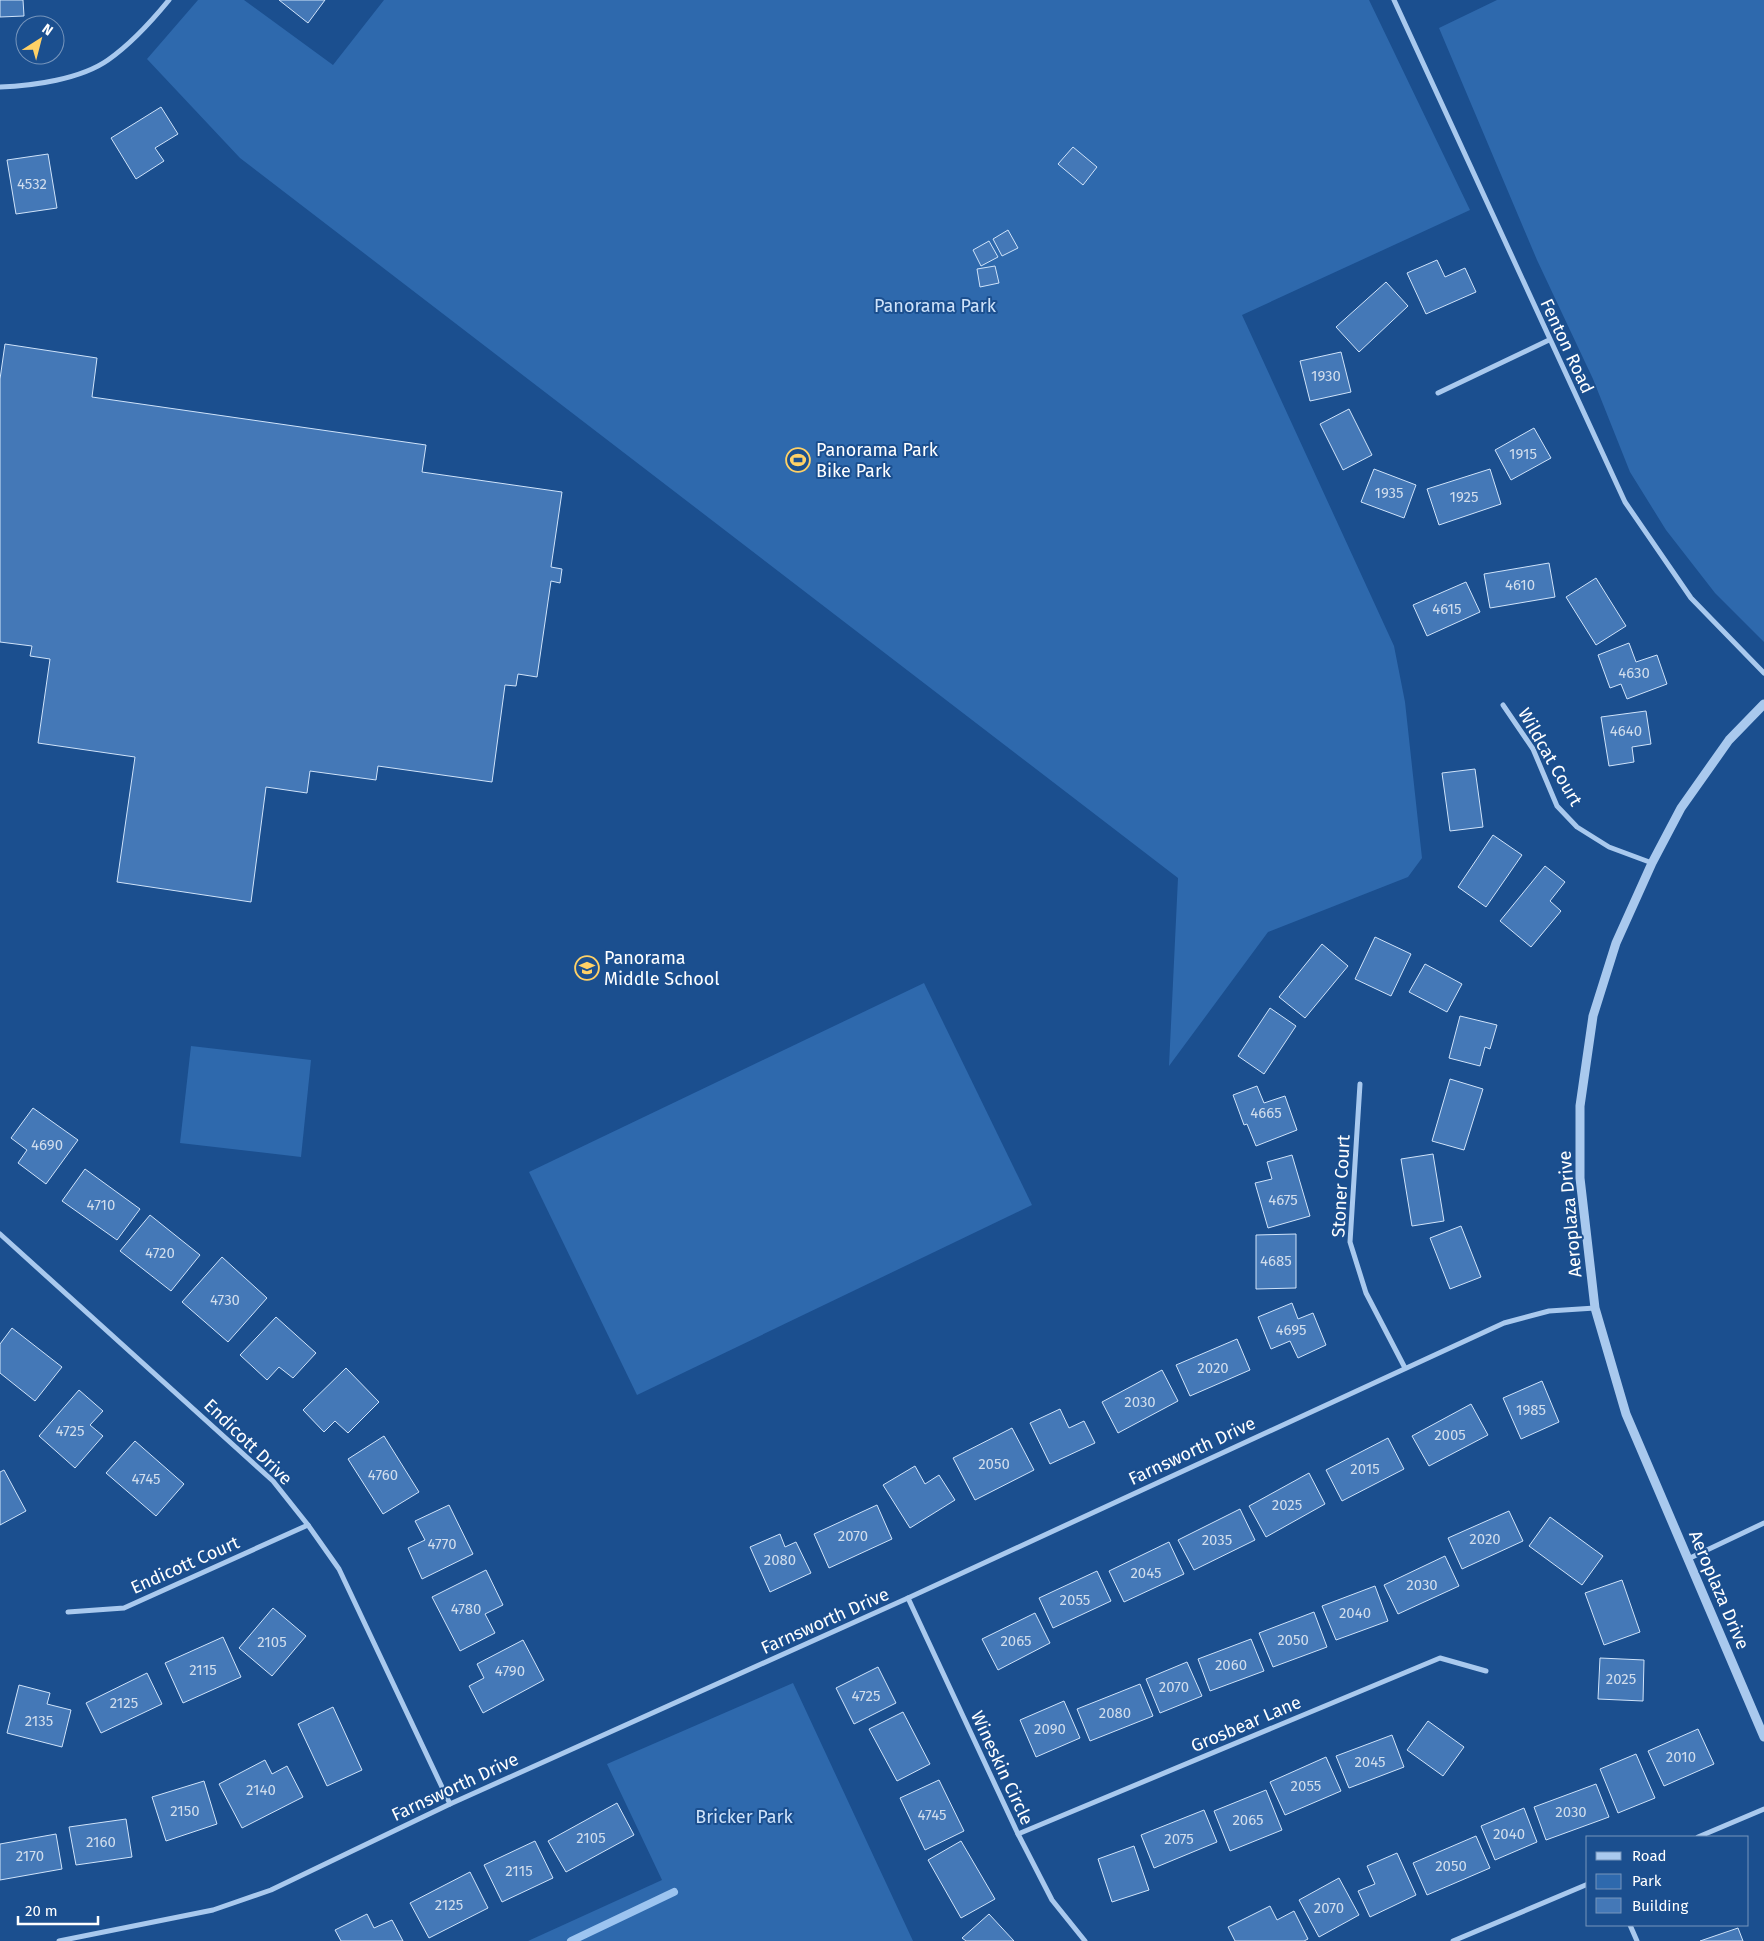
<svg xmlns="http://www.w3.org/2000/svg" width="1764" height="1941" font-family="'Fira Sans',sans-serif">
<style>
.green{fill:#2e69ad}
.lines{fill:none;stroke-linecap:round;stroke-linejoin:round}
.stream{stroke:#9cc4f0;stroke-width:8}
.building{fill:#4478b7;stroke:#cfe3fa}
.minor{stroke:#a9c9ee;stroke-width:5}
.tertiary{stroke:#a9c9ee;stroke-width:9}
.labels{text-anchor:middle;stroke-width:4;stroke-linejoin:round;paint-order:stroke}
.number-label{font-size:15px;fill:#d0dded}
.park-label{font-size:18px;fill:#cfe3fa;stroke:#1b4f8f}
.street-label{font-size:18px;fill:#fff;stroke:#1b4f8f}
.poi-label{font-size:18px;fill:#fff;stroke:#1b4f8f;text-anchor:start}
</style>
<rect width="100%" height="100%" fill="#1b4f8f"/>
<!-- green -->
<g class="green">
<path d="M 198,0 L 244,0 L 333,65 L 384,0 L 1369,0 L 1470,210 L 1242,315 L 1394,646 L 1405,702 L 1422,858 L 1408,877 L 1268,932 L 1169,1066 L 1178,878 L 240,158 L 147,59 Z"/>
<path d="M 1497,0 L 1764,0 L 1764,642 L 1715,593 L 1666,530 L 1630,472 L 1593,379 L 1537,260 L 1439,28 Z"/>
<path d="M 924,983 L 1032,1205 L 637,1395 L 529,1172 Z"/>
<path d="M 191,1046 L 311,1060 L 301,1157 L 180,1143 Z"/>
<path d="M 793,1683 L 913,1941 L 528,1941 L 662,1880 L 607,1764 Z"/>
</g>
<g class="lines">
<!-- stream -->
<path class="stream" d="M 571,1941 L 674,1892"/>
</g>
<!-- building -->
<g class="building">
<path d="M 0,0 L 23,0 L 24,16 L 0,17 Z"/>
<path d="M 279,0 L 325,0 L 308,23 Z"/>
<path d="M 161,107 L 178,134 L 155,148 L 164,161 L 136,179 L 111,138 Z"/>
<path d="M 1073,147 L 1097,167 L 1083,185 L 1058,164 Z"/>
<path d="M 48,154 L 57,208 L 16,214 L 7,160 Z"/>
<path d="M 1008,230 L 1018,248 L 1002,256 L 993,239 Z"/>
<path d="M 989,241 L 998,257 L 981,266 L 973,250 Z"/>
<path d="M 1437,260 L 1445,277 L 1465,268 L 1476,292 L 1426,314 L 1407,273 Z"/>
<path d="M 995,266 L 999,283 L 980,287 L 977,269 Z"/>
<path d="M 1386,282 L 1408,306 L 1359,352 L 1336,327 Z"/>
<path d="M 5,344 L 97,358 L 92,397 L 426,445 L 422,472 L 562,492 L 551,567 L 562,569 L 560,583 L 551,581 L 537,677 L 518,674 L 516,686 L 505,685 L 492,782 L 378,766 L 376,780 L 310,771 L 307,793 L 266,787 L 251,902 L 117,882 L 135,757 L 38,743 L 50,659 L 30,656 L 32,646 L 0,642 L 0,379 Z"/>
<path d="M 1341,352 L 1351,392 L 1310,401 L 1300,361 Z"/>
<path d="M 1349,409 L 1372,455 L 1343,470 L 1320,424 Z"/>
<path d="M 1534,428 L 1551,458 L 1511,480 L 1495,450 Z"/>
<path d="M 1374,469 L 1416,485 L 1404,518 L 1361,502 Z"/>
<path d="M 1490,469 L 1501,504 L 1439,525 L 1427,489 Z"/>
<path d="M 1549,563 L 1555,597 L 1490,608 L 1484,574 Z"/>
<path d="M 1596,578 L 1626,626 L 1596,645 L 1566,597 Z"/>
<path d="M 1466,582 L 1480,612 L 1427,636 L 1413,605 Z"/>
<path d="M 1629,643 L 1636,662 L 1657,655 L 1667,684 L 1627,699 L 1621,684 L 1610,688 L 1598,655 Z"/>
<path d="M 1646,711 L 1651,744 L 1632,747 L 1634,762 L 1609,766 L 1601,717 Z"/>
<path d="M 1475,769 L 1483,827 L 1450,831 L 1442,773 Z"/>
<path d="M 1493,835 L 1522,855 L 1486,907 L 1458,887 Z"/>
<path d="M 1545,866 L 1565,882 L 1550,901 L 1561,911 L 1531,947 L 1500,921 Z"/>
<path d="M 1375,937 L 1411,954 L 1391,996 L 1355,979 Z"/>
<path d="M 1322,944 L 1348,966 L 1305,1018 L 1279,997 Z"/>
<path d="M 1425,964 L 1462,984 L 1447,1012 L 1409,992 Z"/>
<path d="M 1270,1008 L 1296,1026 L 1264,1074 L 1238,1056 Z"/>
<path d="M 1460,1016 L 1497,1025 L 1490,1049 L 1485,1047 L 1480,1066 L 1449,1058 Z"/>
<path d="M 1450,1079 L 1483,1089 L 1464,1150 L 1432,1141 Z"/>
<path d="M 1257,1086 L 1264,1103 L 1285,1096 L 1297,1130 L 1256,1146 L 1247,1124 L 1244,1125 L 1233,1095 Z"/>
<path d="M 33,1108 L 78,1140 L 46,1184 L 18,1163 L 27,1150 L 11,1138 Z"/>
<path d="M 1433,1154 L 1444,1221 L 1412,1226 L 1401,1159 Z"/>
<path d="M 1292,1155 L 1310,1216 L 1268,1228 L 1255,1183 L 1272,1179 L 1267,1162 Z"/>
<path d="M 85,1169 L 140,1209 L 117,1240 L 62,1201 Z"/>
<path d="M 150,1215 L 200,1255 L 171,1291 L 120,1251 Z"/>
<path d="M 1461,1226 L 1481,1277 L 1450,1289 L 1430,1238 Z"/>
<path d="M 1296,1234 L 1296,1288 L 1256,1289 L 1256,1235 Z"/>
<path d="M 222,1257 L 267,1298 L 228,1342 L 182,1302 Z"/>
<path d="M 1292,1303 L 1298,1319 L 1313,1313 L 1326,1345 L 1298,1358 L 1290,1341 L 1271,1349 L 1258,1317 Z"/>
<path d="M 276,1317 L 316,1353 L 293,1378 L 279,1367 L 267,1380 L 240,1355 Z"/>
<path d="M 12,1328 L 62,1367 L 35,1401 L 0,1373 L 0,1344 Z"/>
<path d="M 1237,1339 L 1250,1370 L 1190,1396 L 1176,1365 Z"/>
<path d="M 346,1368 L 379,1402 L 348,1433 L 335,1421 L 324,1432 L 303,1410 Z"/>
<path d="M 1162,1370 L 1178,1401 L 1118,1433 L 1102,1402 Z"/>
<path d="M 1542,1381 L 1559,1422 L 1521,1439 L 1503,1398 Z"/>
<path d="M 79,1390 L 103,1411 L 90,1425 L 103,1436 L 75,1468 L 39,1436 Z"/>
<path d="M 1471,1404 L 1488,1435 L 1429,1466 L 1412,1436 Z"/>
<path d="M 1060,1409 L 1069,1428 L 1084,1421 L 1095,1443 L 1050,1464 L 1030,1423 Z"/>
<path d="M 1012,1428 L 1034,1470 L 975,1500 L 953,1458 Z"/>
<path d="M 384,1436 L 419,1492 L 383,1514 L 348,1459 Z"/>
<path d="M 1388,1438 L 1404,1469 L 1342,1501 L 1326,1470 Z"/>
<path d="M 135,1441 L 184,1484 L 156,1516 L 106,1473 Z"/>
<path d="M 915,1466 L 925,1484 L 939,1475 L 955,1500 L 910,1528 L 883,1485 Z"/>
<path d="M 4,1470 L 26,1511 L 0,1525 L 0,1472 Z"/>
<path d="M 1309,1473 L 1325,1504 L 1266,1537 L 1249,1506 Z"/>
<path d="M 449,1505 L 473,1554 L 422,1579 L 408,1548 L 425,1540 L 415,1521 Z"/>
<path d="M 877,1505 L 892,1539 L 829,1568 L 814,1534 Z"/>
<path d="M 1240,1509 L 1255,1540 L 1194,1570 L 1178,1540 Z"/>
<path d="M 1509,1511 L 1523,1541 L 1462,1569 L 1448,1538 Z"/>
<path d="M 1550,1517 L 1603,1556 L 1582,1585 L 1529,1546 Z"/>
<path d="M 780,1534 L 785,1547 L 796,1542 L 811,1573 L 770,1592 L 750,1547 Z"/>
<path d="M 1169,1542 L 1184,1574 L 1124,1602 L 1109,1571 Z"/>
<path d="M 1445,1556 L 1459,1586 L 1398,1614 L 1384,1585 Z"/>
<path d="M 486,1570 L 503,1605 L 485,1614 L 495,1633 L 460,1651 L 432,1597 Z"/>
<path d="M 1097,1571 L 1111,1601 L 1053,1628 L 1039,1598 Z"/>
<path d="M 1622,1580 L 1640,1632 L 1604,1645 L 1585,1593 Z"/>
<path d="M 1375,1586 L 1388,1621 L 1336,1640 L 1322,1606 Z"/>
<path d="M 273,1608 L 306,1636 L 272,1676 L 239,1648 Z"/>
<path d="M 1314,1612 L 1327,1647 L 1273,1667 L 1259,1633 Z"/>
<path d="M 1035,1613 L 1050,1643 L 998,1670 L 982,1639 Z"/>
<path d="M 223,1637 L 241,1677 L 183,1703 L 165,1663 Z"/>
<path d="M 1251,1639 L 1264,1671 L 1210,1691 L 1198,1659 Z"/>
<path d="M 523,1640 L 544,1680 L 483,1713 L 469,1686 L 484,1678 L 477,1664 Z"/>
<path d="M 1600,1658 L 1644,1660 L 1643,1701 L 1598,1699 Z"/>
<path d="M 1187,1662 L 1202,1696 L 1160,1713 L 1146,1679 Z"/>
<path d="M 878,1667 L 896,1703 L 854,1724 L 836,1688 Z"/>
<path d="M 147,1673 L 162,1704 L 101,1733 L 86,1703 Z"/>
<path d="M 1140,1684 L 1153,1716 L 1090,1741 L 1077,1709 Z"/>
<path d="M 19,1685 L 50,1693 L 47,1704 L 71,1710 L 62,1747 L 7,1733 Z"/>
<path d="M 1064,1701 L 1080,1738 L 1036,1757 L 1020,1720 Z"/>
<path d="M 333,1707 L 362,1770 L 327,1786 L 298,1724 Z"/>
<path d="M 903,1712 L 930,1764 L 897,1781 L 869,1729 Z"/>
<path d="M 1428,1721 L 1464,1747 L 1443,1776 L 1407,1750 Z"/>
<path d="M 1698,1729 L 1714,1764 L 1664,1786 L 1648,1751 Z"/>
<path d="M 1392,1735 L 1404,1767 L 1349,1788 L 1336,1756 Z"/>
<path d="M 1636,1754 L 1655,1798 L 1618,1813 L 1600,1769 Z"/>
<path d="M 1326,1757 L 1341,1791 L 1285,1815 L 1270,1782 Z"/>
<path d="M 265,1760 L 272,1774 L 287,1766 L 303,1797 L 242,1828 L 219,1784 Z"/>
<path d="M 939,1780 L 964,1831 L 925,1850 L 900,1798 Z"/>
<path d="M 204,1781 L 217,1824 L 166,1841 L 152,1797 Z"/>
<path d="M 1596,1784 L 1609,1817 L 1546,1840 L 1534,1807 Z"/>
<path d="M 1266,1790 L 1282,1830 L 1230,1851 L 1214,1811 Z"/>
<path d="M 617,1803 L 634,1835 L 566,1872 L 548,1841 Z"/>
<path d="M 1524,1808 L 1537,1842 L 1495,1860 L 1481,1826 Z"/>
<path d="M 1204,1810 L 1217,1842 L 1154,1868 L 1141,1835 Z"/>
<path d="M 126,1819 L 132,1857 L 76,1865 L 69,1827 Z"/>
<path d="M 56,1834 L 62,1869 L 0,1880 L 0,1844 Z"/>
<path d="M 1476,1836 L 1490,1868 L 1427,1895 L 1413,1863 Z"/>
<path d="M 535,1841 L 553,1878 L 502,1902 L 484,1865 Z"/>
<path d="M 961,1841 L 995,1899 L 961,1918 L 928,1860 Z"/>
<path d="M 1134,1846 L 1149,1890 L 1112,1902 L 1098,1859 Z"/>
<path d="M 1397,1853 L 1416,1895 L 1370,1917 L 1358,1891 L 1375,1884 L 1367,1866 Z"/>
<path d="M 470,1872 L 488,1908 L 429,1938 L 410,1903 Z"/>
<path d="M 1339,1878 L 1359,1915 L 1319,1937 L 1299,1900 Z"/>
<path d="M 1270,1906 L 1277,1920 L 1294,1911 L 1308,1939 L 1304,1941 L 1235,1941 L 1228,1927 Z"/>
<path d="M 367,1914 L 374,1928 L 392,1920 L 403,1941 L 341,1941 L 335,1930 Z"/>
<path d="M 989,1914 L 1014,1941 L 966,1941 L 962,1938 Z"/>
<path d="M 1738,1928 L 1743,1941 L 1700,1941 Z"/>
</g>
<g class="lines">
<!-- minor -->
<g class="minor">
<path d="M 1394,0 L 1625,502 L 1691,598 L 1764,673"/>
<path d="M 0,87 C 33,86 81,79 108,60 C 131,44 151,22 169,0"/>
<path d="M 1438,393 L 1549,340"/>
<path d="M 1503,705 L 1533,749 L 1557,806 L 1577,827 L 1609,847 L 1652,863"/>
<path d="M 1360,1084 L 1350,1242 L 1366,1293 L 1405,1368"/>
<path d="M 0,1234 L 273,1481 L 308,1525 L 339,1569 L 450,1804"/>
<path d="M 1688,1559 L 1764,1523"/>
<path d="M 908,1598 L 1018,1834 L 1052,1900 L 1085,1941"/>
<path d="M 68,1612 L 124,1608 L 308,1525"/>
<path d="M 1018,1834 L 1440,1658 L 1486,1671"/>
<path d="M 1698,1837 L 1764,1809"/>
<path d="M 1630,1925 L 1637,1941"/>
<path d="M 59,1941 L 213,1910 L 271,1890 L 450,1804 L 908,1598 L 1504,1323 L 1549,1311 L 1595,1308"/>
<path d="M 1453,1941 L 1588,1884"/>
</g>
<!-- tertiary -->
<path class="tertiary" d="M 1764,704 L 1729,740 L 1681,808 L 1652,863 L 1616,943 L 1593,1016 L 1580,1106 L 1580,1178 L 1595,1308 L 1626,1414 L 1764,1737"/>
</g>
<!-- icons -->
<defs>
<g id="stadium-ring" transform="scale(1.25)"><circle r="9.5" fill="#1b4f8f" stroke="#ffd166" stroke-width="1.5"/><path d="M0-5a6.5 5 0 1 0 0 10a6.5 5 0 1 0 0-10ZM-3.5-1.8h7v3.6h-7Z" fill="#ffd166"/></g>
<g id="school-ring" transform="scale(1.25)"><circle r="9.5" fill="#1b4f8f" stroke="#ffd166" stroke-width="1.5"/><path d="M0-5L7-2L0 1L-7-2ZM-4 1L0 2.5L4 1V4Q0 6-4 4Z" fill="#ffd166"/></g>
</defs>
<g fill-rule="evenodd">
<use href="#stadium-ring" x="798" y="460"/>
<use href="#school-ring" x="587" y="968"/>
</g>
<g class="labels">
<!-- number labels -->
<g class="number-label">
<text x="32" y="189">4532</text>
<text x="1326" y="381">1930</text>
<text x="1523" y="459">1915</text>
<text x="1389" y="498">1935</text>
<text x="1464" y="502">1925</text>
<text x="1520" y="590">4610</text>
<text x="1447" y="614">4615</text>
<text x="1634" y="678">4630</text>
<text x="1626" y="736">4640</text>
<text x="1266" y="1118">4665</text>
<text x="47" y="1150">4690</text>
<text x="1283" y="1205">4675</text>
<text x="101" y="1210">4710</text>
<text x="160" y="1258">4720</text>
<text x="1276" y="1266">4685</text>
<text x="225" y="1305">4730</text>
<text x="1291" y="1335">4695</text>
<text x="1213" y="1373">2020</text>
<text x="1140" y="1407">2030</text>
<text x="1531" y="1415">1985</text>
<text x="70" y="1436">4725</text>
<text x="1450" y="1440">2005</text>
<text x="994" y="1469">2050</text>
<text x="1365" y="1474">2015</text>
<text x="383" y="1480">4760</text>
<text x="146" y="1484">4745</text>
<text x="1287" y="1510">2025</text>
<text x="853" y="1541">2070</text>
<text x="1485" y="1544">2020</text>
<text x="1217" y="1545">2035</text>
<text x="442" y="1549">4770</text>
<text x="780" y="1565">2080</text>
<text x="1146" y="1578">2045</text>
<text x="1422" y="1590">2030</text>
<text x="1075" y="1605">2055</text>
<text x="466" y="1614">4780</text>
<text x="1355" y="1618">2040</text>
<text x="1293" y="1645">2050</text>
<text x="1016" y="1646">2065</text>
<text x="272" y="1647">2105</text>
<text x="1231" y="1670">2060</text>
<text x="203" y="1675">2115</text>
<text x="510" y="1676">4790</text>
<text x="1621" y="1684">2025</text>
<text x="1174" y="1692">2070</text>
<text x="866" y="1701">4725</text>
<text x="124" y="1708">2125</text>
<text x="1115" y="1718">2080</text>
<text x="39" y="1726">2135</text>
<text x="1050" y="1734">2090</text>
<text x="1681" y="1762">2010</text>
<text x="1370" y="1767">2045</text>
<text x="1306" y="1791">2055</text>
<text x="261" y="1795">2140</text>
<text x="185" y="1816">2150</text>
<text x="1571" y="1817">2030</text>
<text x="932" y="1820">4745</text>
<text x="1248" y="1825">2065</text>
<text x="1509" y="1839">2040</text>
<text x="591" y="1843">2105</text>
<text x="1179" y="1844">2075</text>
<text x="101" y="1847">2160</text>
<text x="30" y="1861">2170</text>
<text x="1451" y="1871">2050</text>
<text x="519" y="1876">2115</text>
<text x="449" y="1910">2125</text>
<text x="1329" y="1913">2070</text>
</g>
<!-- park labels -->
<g class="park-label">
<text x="935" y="312">Panorama Park</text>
<text x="744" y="1823">Bricker Park</text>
</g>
<!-- street labels -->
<g class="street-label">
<text transform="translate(1567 346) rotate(65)" y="6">Fenton Road</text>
<text transform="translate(1550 757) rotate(60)" y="6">Wildcat Court</text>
<text transform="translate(1341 1186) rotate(-87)" y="6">Stoner Court</text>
<text transform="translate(1570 1214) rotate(-95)" y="6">Aeroplaza Drive</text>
<text transform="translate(248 1442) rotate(44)" y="6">Endicott Drive</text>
<text transform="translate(1192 1451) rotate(-25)" y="6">Farnsworth Drive</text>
<text transform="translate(185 1565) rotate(-24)" y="6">Endicott Court</text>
<text transform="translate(1719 1590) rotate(67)" y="6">Aeroplaza Drive</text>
<text transform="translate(825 1621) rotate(-24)" y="6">Farnsworth Drive</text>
<text transform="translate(1246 1724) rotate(-23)" y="6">Grosbear Lane</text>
<text transform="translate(1002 1768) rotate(65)" y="6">Wineskin Circle</text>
<text transform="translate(455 1787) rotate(-25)" y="6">Farnsworth Drive</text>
</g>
<!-- poi labels -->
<g class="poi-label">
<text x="816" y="456">Panorama Park<tspan x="816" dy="21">Bike Park</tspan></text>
<text x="604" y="964">Panorama<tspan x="604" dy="21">Middle School</tspan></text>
</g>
</g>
<!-- legend -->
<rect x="1586" y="1836" width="162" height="90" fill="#1b4f8f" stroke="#7695bc"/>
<rect x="1596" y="1852" width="25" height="8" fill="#a9c9ee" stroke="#7695bc"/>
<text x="1632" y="1861" font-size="15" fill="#ffffff">Road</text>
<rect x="1596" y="1874" width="25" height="15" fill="#2e69ad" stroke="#7695bc"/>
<text x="1632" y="1886" font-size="15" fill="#ffffff">Park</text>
<rect x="1596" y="1898" width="25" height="15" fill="#4478b7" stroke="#7695bc"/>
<text x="1632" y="1911" font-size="15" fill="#ffffff">Building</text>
<!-- north arrow -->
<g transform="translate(40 40) rotate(36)"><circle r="24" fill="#1b4f8f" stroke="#7695bc"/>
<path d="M0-4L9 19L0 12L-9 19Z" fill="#ffd166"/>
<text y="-8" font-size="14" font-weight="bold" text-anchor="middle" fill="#ffffff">N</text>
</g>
<!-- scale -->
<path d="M18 1916v8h80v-8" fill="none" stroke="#ffffff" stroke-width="2.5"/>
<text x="25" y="1916" font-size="15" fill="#ffffff" stroke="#1b4f8f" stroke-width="4" paint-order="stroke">20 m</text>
</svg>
